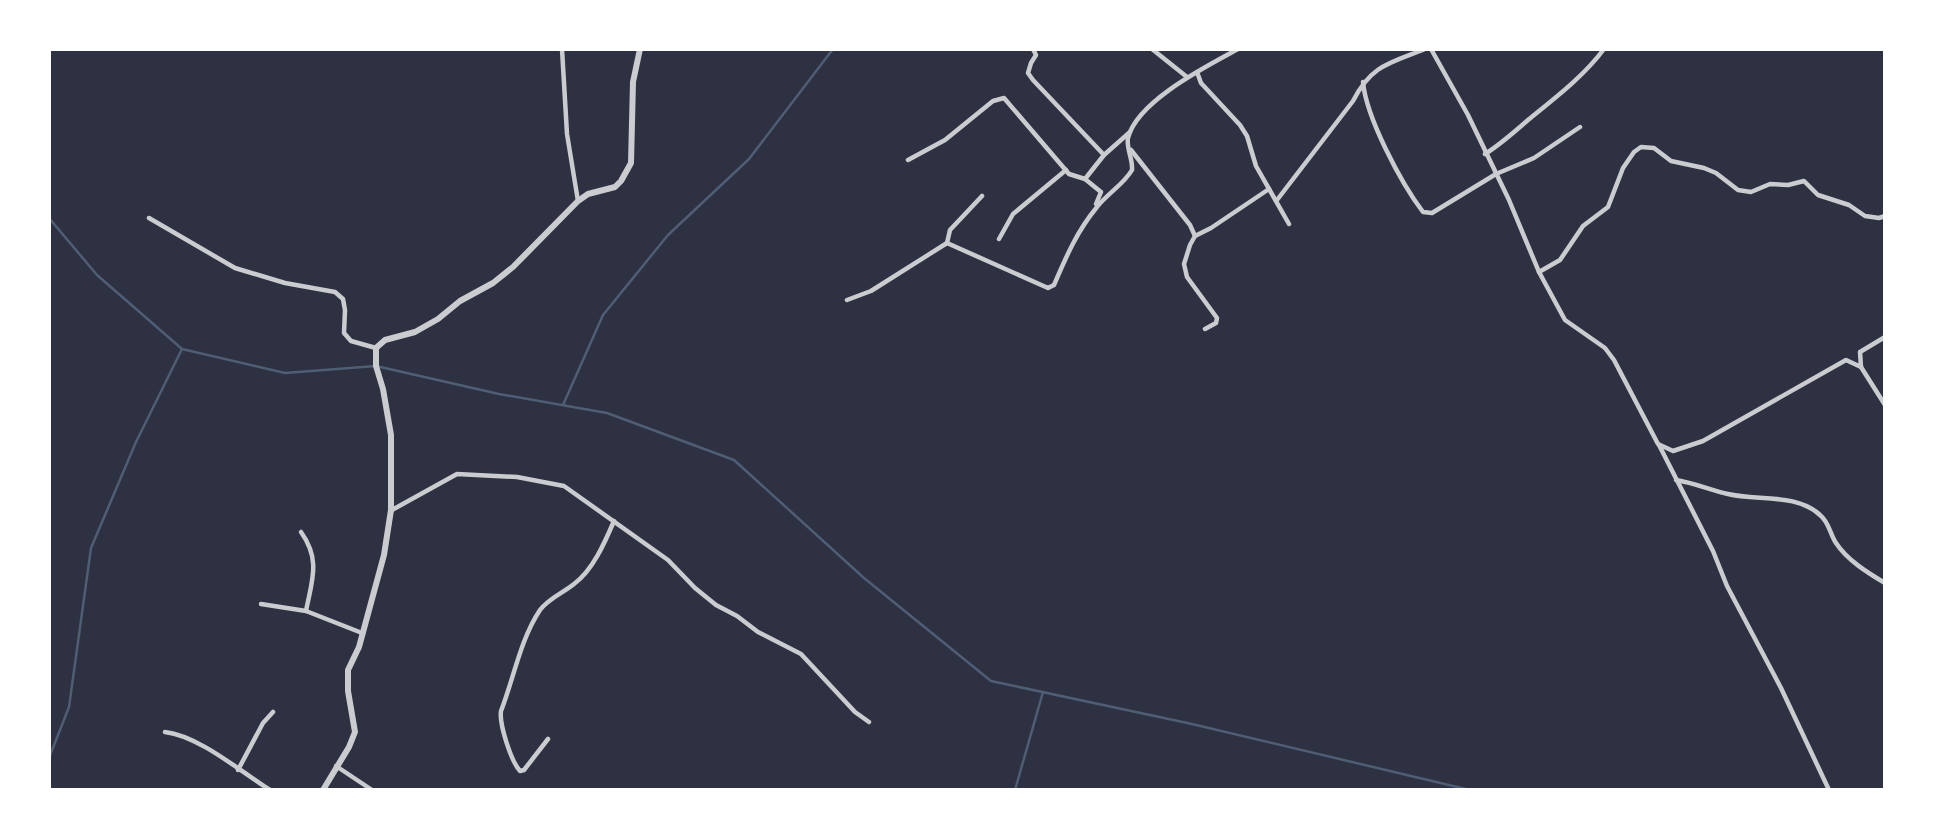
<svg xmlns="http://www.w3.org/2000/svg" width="1934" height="839" font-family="Lora,serif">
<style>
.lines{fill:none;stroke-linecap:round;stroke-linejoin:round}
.stream{stroke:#4f5d75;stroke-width:2.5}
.minor{stroke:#caccd0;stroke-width:4.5}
.tertiary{stroke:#caccd0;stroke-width:6}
</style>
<rect width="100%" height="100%" fill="#2d3142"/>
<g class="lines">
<!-- stream -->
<g class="stream">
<path d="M 49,218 L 97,275 L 182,349 L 285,373 L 376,366 L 499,394 L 607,413 L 734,460 L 864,578 L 991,681 L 1192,724 L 1470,790"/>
<path d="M 563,405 L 603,315 L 668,235 L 749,159 L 833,49"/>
<path d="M 49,758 L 69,707 L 91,548 L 136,442 L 182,349"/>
<path d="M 1015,790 L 1043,692"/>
</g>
<!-- minor -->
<g class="minor">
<path d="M 562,49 L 567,134 L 578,201"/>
<path d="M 1033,49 L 1036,55 L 1031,63 L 1028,73 L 1033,80 L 1104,155 L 1130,132"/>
<path d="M 1152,49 L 1187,77"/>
<path d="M 1431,49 L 1468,115 L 1509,200 L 1539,272 L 1565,320 L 1605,348 L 1614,360 L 1658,444 L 1673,451 L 1703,441 L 1846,360 L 1861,367 L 1860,352 L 1885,337"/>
<path d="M 1197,72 L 1201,83 L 1240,125 L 1247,136 L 1256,166 L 1289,224"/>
<path d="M 1363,82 C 1366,117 1401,183 1423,212 L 1432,213 L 1496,174 L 1534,158 L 1580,127"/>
<path d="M 1131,150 L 1190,225 L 1195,236"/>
<path d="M 1485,154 C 1501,144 1514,132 1528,120 C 1555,98 1583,77 1604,49"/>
<path d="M 908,160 L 945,140 L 993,101 L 1004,98 L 1069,174 L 1085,179 L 1101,192 L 1096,204"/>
<path d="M 1085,179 L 1104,155"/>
<path d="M 982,196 L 950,230 L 947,243 L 1048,288 L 1054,285 C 1066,257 1077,231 1097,207 C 1107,194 1124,184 1132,170 C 1133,159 1126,148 1128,138 C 1137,101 1207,66 1238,49"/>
<path d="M 1277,200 L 1353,101 C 1371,65 1390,63 1425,49"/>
<path d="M 149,218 L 235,268 L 285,283 L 335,292 L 343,299 L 345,310 L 344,333 L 351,341 L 376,348"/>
<path d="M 999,239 L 1013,214 L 1066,170"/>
<path d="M 1539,272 L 1560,260 L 1583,226 L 1608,207 L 1623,168 L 1634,152 L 1641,147 L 1654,148 L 1671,161 L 1704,168 L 1716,173 L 1738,190 L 1751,192 L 1770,184 L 1788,185 L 1804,181 L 1818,195 L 1849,205 L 1865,216 L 1879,218 L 1885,216"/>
<path d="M 847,300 L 871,291 L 947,243"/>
<path d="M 1205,329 L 1216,323 L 1217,318 L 1187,277 L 1184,264 L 1190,245 L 1195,236 L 1211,228 L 1269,189"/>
<path d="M 1861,367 L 1885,405"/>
<path d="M 1659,445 L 1713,551 L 1727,586 L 1781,688 L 1829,790"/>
<path d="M 1676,480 C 1694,483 1711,490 1728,494 C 1757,501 1797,493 1820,515 C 1829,522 1830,534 1836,543 C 1847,560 1868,573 1885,583"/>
<path d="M 392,510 L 457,474 L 517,477 L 564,486 L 668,560 L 695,588 L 716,605 L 737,616 L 758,632 L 801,654 L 855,712 L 869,722"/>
<path d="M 301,532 C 321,560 312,580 306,611"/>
<path d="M 261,604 L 306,611 L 362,633"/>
<path d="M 165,732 C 199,736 240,771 270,790"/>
<path d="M 548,739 L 524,770 L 520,771 C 511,761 499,724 501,711 C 514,678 520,640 540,610 C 549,598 563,593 574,584 C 593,570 605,542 614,521"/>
<path d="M 336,766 L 372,790"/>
<path d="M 238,770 L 263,723 L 273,712"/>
</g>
<!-- tertiary -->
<path class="tertiary" d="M 323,790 L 349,747 L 355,732 L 348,691 L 348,670 L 359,647 L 384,555 L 391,510 L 391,435 L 383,389 L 376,366 L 376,348 L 385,340 L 415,332 L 438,319 L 460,301 L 493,283 L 513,267 L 578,201 L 588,194 L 615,187 L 621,181 L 631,163 L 633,82 L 640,49"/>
</g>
<!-- border -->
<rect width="1934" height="839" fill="none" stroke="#ffffff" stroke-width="102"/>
</svg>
